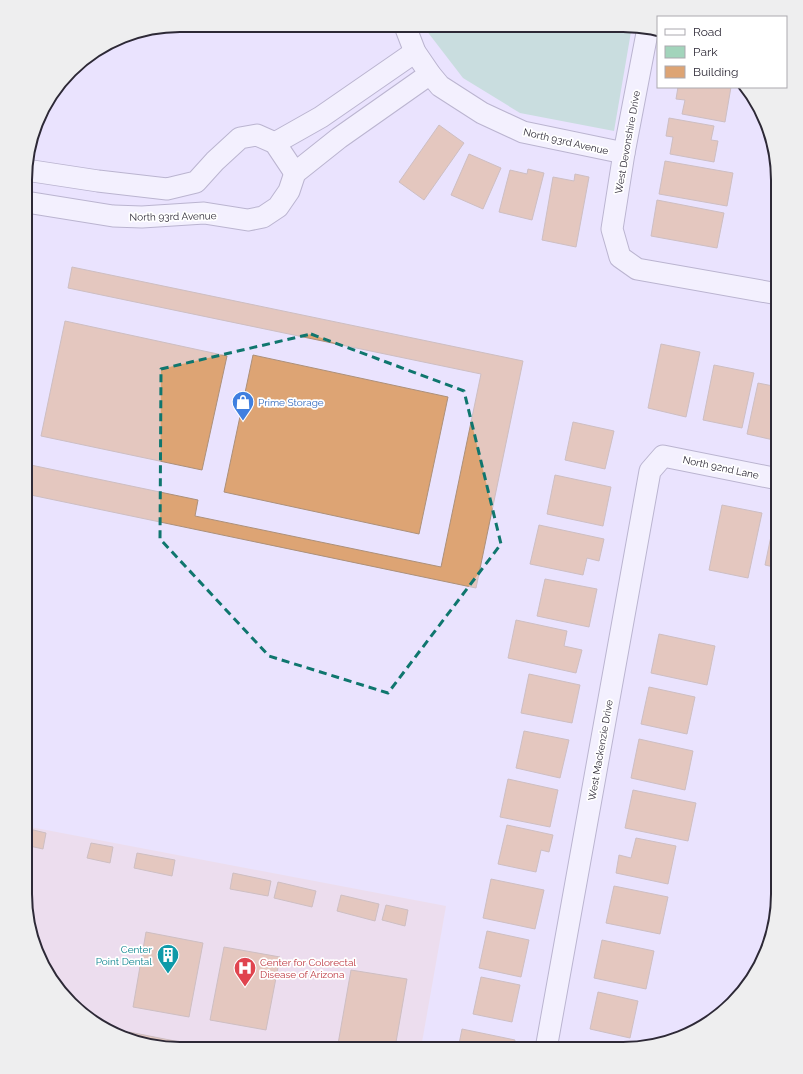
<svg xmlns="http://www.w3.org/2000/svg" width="803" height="1074" font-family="Raleway,sans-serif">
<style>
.commercial{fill:#f0d6db}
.green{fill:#a2d4bb}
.building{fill:#dda474;stroke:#ac907a}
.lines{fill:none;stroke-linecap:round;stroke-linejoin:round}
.street-casing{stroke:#837b9a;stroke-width:23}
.street{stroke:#fff;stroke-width:21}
.marked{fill:none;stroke:#0f766e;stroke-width:3;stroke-dasharray:8 5;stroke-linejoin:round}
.labels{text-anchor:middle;stroke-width:3.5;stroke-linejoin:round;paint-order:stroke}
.street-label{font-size:10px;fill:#2d2936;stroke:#fff}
.shop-label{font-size:10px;fill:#366cbe;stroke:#fff;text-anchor:start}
.culture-label{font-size:10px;fill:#0d838f;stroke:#fff;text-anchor:end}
.health-label{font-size:10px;fill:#be3a42;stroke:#fff;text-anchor:start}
.rim{fill:none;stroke:#2d2936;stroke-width:2}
</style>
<rect width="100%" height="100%" fill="#eae3fe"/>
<!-- commercial -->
<path class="commercial" d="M 25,826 L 446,906 L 421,1048 L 160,1048 L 94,1023 L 64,996 L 41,963 L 25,894 Z"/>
<!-- green -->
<path class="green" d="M 423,26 L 632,26 L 614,131 L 520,113 L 463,78 Z"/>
<!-- building -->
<g class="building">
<path d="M 678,87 L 731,87 L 725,122 L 682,114 L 685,100 L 676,99 Z"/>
<path d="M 669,118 L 714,126 L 711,140 L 718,141 L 714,162 L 670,154 L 673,137 L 666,136 Z"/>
<path d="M 439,125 L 464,143 L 424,200 L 399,182 Z"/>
<path d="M 469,154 L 501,168 L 483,209 L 451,195 Z"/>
<path d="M 665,161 L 733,173 L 727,206 L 659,194 Z"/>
<path d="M 528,169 L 544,173 L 532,220 L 499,212 L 510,170 L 527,174 Z"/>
<path d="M 575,174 L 589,177 L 576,247 L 542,240 L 553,177 L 574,181 Z"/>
<path d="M 657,200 L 724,213 L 717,248 L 651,236 Z"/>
<path d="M 72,267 L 523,361 L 476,588 L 26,494 L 26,464 L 198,500 L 195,516 L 441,567 L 481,374 L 68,288 Z"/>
<path d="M 65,321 L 227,356 L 202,470 L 41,436 Z"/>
<path d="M 26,343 L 30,343 L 26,361 Z"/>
<path d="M 661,344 L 700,352 L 686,417 L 648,408 Z"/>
<path d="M 253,355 L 448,397 L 419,534 L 224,492 Z"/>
<path d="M 714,365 L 754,373 L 742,428 L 703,420 Z"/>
<path d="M 758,383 L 778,387 L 778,441 L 747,434 Z"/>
<path d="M 573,422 L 614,431 L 605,469 L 565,460 Z"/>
<path d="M 555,475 L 611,487 L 603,526 L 547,514 Z"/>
<path d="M 722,505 L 762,513 L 748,578 L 709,570 Z"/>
<path d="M 776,512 L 778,513 L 778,568 L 765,565 Z"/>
<path d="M 539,525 L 604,539 L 599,561 L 587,558 L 583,575 L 530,564 Z"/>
<path d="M 545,579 L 597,589 L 589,627 L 537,616 Z"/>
<path d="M 516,620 L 567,631 L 564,646 L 582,650 L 576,673 L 508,658 Z"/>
<path d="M 659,634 L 715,646 L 707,685 L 651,673 Z"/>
<path d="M 529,674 L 580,685 L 572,723 L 521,713 Z"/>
<path d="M 649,687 L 695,697 L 687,734 L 641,724 Z"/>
<path d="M 524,731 L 569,740 L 560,778 L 516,768 Z"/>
<path d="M 639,739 L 693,751 L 685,790 L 631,778 Z"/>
<path d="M 508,779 L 558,790 L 550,827 L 500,817 Z"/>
<path d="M 633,790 L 696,803 L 688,841 L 625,828 Z"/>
<path d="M 507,825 L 553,835 L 549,852 L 541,850 L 536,872 L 498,864 Z"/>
<path d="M 25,828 L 46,833 L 43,849 L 25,845 Z"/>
<path d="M 636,838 L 676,846 L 668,884 L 616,873 L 619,855 L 631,858 Z"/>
<path d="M 91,843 L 113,847 L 110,863 L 87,858 Z"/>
<path d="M 137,853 L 175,860 L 172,876 L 134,868 Z"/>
<path d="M 233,873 L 271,881 L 268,896 L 230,889 Z"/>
<path d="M 491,879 L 544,890 L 535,929 L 483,918 Z"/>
<path d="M 278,882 L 316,891 L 312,907 L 274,898 Z"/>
<path d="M 614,886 L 668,897 L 660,934 L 606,923 Z"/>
<path d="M 341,895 L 379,904 L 375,921 L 337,911 Z"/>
<path d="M 386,905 L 408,910 L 405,926 L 382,920 Z"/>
<path d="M 487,931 L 529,940 L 521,977 L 479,968 Z"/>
<path d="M 146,932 L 203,943 L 189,1017 L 133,1007 Z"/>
<path d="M 602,940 L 654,951 L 646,989 L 594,978 Z"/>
<path d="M 224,947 L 280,957 L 266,1030 L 210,1020 Z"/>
<path d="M 351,970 L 407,979 L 395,1048 L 364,1048 L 338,1044 Z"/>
<path d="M 481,977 L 520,985 L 512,1022 L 473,1014 Z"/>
<path d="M 598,992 L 638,1001 L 630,1038 L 590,1029 Z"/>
<path d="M 462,1029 L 515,1040 L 513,1049 L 458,1049 Z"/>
<path d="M 129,1032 L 185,1043 L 184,1048 L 160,1048 L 128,1036 Z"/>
<path d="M 205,1045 L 218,1048 L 205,1048 Z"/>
</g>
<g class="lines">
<!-- street casing -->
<g class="street-casing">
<g id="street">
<path d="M 405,26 L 415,52 L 430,74 L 440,86 L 482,113 L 523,132 L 624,153"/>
<path d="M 648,28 L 624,153 L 612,229 L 620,257 L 637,269 L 778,294"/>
<path d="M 275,143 L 321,117 L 415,52"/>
<path d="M 26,170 L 98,181 L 167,189 L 196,182 L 215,161 L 240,138 L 257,135 L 275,143 L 295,173"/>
<path d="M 26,202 L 113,216 L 142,217 L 204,213 L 248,220 L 263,217 L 278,207 L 289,191 L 295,173 L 339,138 L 430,74"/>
<path d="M 546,1049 L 650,471 L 663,456 L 778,479"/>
</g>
</g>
<!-- street -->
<use href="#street" class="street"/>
</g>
<!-- marked area -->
<path d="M0 0H803V1074H0ZM 311,334 L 464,391 L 501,544 L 388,693 L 269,656 L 160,539 L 161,369 Z" fill="#eae3fe" fill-opacity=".55" fill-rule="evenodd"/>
<path class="marked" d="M 311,334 L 464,391 L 501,544 L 388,693 L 269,656 L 160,539 L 161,369 Z"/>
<!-- icons -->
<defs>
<g id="shop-pin" transform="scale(1.15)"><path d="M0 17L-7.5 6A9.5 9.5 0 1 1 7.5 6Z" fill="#3f7fe0" stroke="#fff"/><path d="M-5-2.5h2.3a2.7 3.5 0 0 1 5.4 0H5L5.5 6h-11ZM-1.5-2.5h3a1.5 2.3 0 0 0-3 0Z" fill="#fff"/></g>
<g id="building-pin" transform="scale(1.15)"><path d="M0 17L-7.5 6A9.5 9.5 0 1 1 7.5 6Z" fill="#0f9aa8" stroke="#fff"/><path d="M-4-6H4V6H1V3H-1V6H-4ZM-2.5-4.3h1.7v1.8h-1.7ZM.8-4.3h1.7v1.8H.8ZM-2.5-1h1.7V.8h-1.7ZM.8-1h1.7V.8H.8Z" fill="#fff"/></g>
<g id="hospital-pin" transform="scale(1.15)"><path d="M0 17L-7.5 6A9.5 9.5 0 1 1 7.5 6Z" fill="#e0444e" stroke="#fff"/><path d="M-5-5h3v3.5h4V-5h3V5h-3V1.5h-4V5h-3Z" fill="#fff"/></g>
</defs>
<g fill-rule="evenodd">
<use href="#shop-pin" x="243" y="402"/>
<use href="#building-pin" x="168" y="955"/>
<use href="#hospital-pin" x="245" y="968"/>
</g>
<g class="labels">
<!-- street labels -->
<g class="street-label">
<text transform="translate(566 141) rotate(13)" y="4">North 93rd Avenue</text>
<text transform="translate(627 142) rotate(-80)" y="4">West Devonshire Drive</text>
<text transform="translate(173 216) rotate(-1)" y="4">North 93rd Avenue</text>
<text transform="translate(721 467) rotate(12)" y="4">North 92nd Lane</text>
<text transform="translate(600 750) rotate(-80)" y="4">West Mackenzie Drive</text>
</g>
<!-- shop labels -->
<g class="shop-label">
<text x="258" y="406">Prime Storage</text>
</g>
<!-- culture labels -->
<g class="culture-label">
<text x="152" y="953">Center<tspan x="152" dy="12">Point Dental</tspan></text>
</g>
<!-- health labels -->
<g class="health-label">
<text x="260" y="966">Center for Colorectal<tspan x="260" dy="12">Disease of Arizona</tspan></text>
</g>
</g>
<!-- crop -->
<path d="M0 0H803V1074H0ZM180 32H623A148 148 0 0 1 771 180V894A148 148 0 0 1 623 1042H180A148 148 0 0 1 32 894V180A148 148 0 0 1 180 32Z" fill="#eeeeef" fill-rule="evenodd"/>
<path class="rim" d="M180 32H623A148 148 0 0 1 771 180V894A148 148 0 0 1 623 1042H180A148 148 0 0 1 32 894V180A148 148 0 0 1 180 32Z"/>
<!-- legend -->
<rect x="657" y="16" width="130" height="72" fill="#ffffff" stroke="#aba9af"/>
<rect x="665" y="29" width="20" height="6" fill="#ffffff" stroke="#aba9af"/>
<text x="693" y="36" font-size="12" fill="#2d2936">Road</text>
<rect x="665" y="46" width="20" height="12" fill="#a2d4bb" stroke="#aba9af"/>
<text x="693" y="56" font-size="12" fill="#2d2936">Park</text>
<rect x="665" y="66" width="20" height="12" fill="#dda474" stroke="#aba9af"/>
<text x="693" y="76" font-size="12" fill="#2d2936">Building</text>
</svg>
